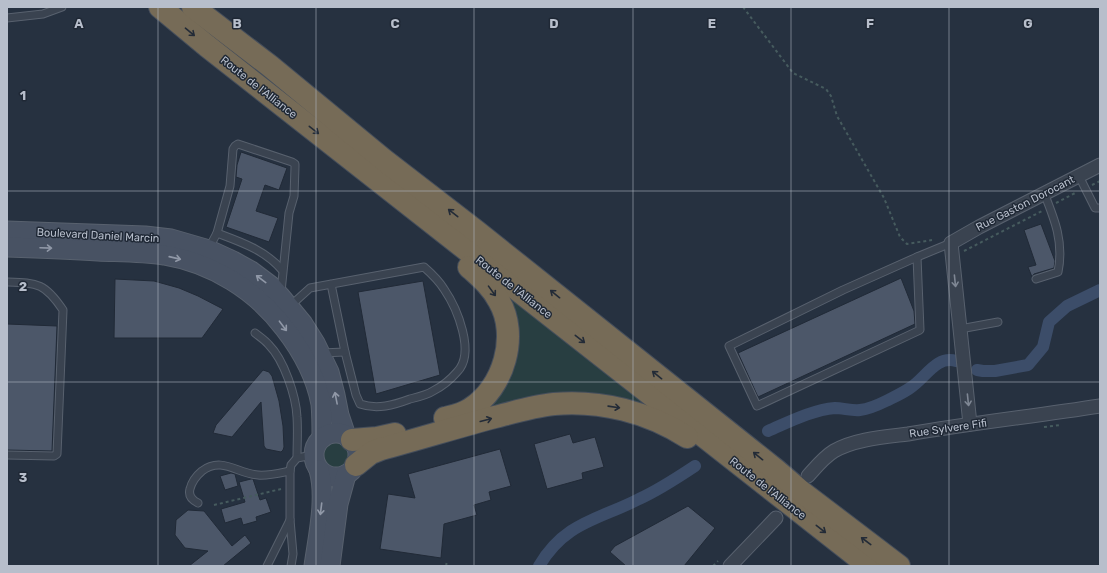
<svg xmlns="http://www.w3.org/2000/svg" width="1107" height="573" font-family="Rubik,sans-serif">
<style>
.green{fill:#283e41}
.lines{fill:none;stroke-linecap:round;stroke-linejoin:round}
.canal{stroke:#3c4d69;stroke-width:12}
.building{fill:#4c5769;stroke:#212a37}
.lane-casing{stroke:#58616e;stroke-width:9}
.street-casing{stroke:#58616e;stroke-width:15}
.secondary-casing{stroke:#58616e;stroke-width:21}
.highway-casing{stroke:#454e5b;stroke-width:24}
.path{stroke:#465b5e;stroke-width:2;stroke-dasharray:3 3;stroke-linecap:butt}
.lane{stroke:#3a4350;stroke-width:7}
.street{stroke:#3a4350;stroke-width:13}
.secondary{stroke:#485263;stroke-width:19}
.highway{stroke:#766b57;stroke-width:22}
.oneway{stroke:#232b37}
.oneway2{stroke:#9098a7}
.oneway3{stroke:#7f8794}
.grid{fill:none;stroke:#b7becb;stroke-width:1;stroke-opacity:0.55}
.labels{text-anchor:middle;stroke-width:3;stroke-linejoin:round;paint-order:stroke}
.street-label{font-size:11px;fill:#b7becb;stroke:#1f2835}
.grid-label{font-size:13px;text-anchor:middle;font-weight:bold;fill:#b7becb;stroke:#1f2835;stroke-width:3;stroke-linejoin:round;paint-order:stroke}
</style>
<rect width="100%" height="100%" fill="#263140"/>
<!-- green -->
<g class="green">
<path d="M 506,289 L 656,410 L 470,417 L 486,406 Z"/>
<circle cx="337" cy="456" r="14"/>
</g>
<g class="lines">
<!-- canal -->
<g class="canal">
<path d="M 977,370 L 983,371 L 995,371 L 1028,365 L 1043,347 L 1049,322 L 1067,306 L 1100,290"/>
<path d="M 768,431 C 789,422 812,410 835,408 C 843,408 852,411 860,410 C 868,409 878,405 886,401 C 894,397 903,393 910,388 C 925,379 936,355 956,361"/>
<path d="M 539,566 C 565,522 598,520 639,499 C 659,490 677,478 695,466"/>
</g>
</g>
<!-- building -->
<g class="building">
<path d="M 241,152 L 287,168 L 279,190 L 265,185 L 256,211 L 278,218 L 269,242 L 226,227 L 242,179 L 236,177 L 237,165 Z"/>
<path d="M 1041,224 L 1055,261 L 1054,268 L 1034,274 L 1032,277 L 1028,267 L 1036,265 L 1024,230 Z"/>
<path d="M 901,278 L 914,311 L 915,324 L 758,397 L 738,353 Z"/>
<path d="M 115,279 L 154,281 L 179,288 L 198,296 L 223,309 L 202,338 L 114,338 Z"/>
<path d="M 423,281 L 440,375 L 376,394 L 358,292 Z"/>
<path d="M 7,324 L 57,326 L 52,451 L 7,450 Z"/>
<path d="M 263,370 L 269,372 L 272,376 L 279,401 L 283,426 L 284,447 L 283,450 L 281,452 L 266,449 L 264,446 L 261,402 L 232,437 L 213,433 L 216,425 Z"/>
<path d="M 570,434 L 573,443 L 595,437 L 604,467 L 582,473 L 583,479 L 547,489 L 534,444 Z"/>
<path d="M 500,449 L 511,486 L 489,492 L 491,500 L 474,505 L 477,515 L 444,524 L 441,558 L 380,549 L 388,494 L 415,498 L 408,474 Z"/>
<path d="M 231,473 L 235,474 L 238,486 L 225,490 L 220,476 Z"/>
<path d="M 251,479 L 253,479 L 260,500 L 266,498 L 271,512 L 256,517 L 257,521 L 243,525 L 241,518 L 225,523 L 221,509 L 245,502 L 239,482 Z"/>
<path d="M 688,506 L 715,528 L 684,566 L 626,566 L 610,552 L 615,546 Z"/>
<path d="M 188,510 L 204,511 L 232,546 L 245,535 L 251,543 L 223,566 L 189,566 L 208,551 L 185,548 L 175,535 L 176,520 Z"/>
</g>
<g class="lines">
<!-- lane casing -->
<g class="lane-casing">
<g id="lane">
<path d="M 7,18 L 43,14 L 62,7"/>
<path d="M 1079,176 L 1095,208 L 1100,208"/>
<path d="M 217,233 C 241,242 265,250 282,270"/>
<path d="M 209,248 L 217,233 L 230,186 L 233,149 L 235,146 L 238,144 L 292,162 L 295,164 L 295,167 L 294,196 L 289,213 L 281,292"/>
<path d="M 917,257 L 920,330 L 757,406 L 729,346 L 843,290 Z"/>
<path d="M 917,257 L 951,243"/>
<path d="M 1036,279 L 1058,272 C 1064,243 1055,220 1044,193"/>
<path d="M 7,282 C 38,283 45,283 63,310 L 57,454 L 54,456 L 7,455"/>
<path d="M 289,307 L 310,288 L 424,267 C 432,274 439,281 444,289 C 457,308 476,353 457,372 C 451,379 441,387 433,391 C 427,395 418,397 410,399 C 394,405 377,410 360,404 L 356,395 L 345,352 L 331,284"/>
<path d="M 960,329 L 998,322"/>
<path d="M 255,333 C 260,337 265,340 269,345 C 284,360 296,396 297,417 C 298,430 297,444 297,458"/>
<path d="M 321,353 L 345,352"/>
<path d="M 198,503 C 192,500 188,496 190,489 C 192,481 196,476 202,471 C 222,456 238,474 258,475 C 268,476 280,473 290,471"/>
<path d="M 267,566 L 290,520"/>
<path d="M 291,566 L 293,554 L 290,520 L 290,471 L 291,465 L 297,458 L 313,455"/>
</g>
</g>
<!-- street casing -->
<g class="street-casing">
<g id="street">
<path d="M 970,424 L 951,243 L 979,227 L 1100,165"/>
<path d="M 808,476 C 816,467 824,457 834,451 C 855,439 884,437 908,434 C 972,423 1036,416 1100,406"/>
<path d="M 730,566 L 776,518"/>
</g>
</g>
<!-- secondary casing -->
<g class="secondary-casing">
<g id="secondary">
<path d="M 7,231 L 145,236 L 171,239 L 209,250 L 233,261 L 251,271 L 271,286 L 280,296 L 303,324 L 315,343 L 329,372 L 335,395 L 339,415 L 346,436"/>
<path d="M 7,247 C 37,248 67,249 98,251 C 120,252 142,252 164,255 C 212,263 256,290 285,329 C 302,351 316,377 321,404 C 322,415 322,427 322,438"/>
<circle cx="336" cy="455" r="22"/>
<path d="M 314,566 C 318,537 327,498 319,470"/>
<path d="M 330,566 L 338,504 L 346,475"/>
</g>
</g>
<!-- highway casing -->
<g class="highway-casing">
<g id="highway">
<path d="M 160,7 L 207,46 L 869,566"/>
<path d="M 193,7 L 270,66 L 384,160 L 476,231 L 776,470 L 803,493 L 899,566"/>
<path d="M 445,418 C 453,416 463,414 470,409 C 504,388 519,335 499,301 C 492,287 480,277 469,267"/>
<path d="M 352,440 L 377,438 L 395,434"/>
<path d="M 356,465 L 371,453 L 381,449 C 419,439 457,427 495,417 C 514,412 534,406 554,404 C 601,400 648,412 687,437"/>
</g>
</g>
<!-- path -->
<g class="path">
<path d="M 743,7 L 793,73 L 826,89 L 831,96 L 837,116 L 884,198 L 900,237 L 907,244 L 932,240"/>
<path d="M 1092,185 L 1100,181"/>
<path d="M 1056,203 L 1077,192"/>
<path d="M 964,251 L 1042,211"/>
<path d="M 1044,427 L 1061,425"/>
<path d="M 214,505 L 281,489"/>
<path d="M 446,566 L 447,561"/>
<path d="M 713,566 L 718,561"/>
</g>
<!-- lane -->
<use href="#lane" class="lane"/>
<!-- street -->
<use href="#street" class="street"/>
<!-- secondary -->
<use href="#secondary" class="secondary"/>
<!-- highway -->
<use href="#highway" class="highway"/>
</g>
<!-- one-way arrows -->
<defs><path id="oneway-shaft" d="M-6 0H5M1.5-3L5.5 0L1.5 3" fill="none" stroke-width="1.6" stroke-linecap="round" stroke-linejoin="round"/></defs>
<g class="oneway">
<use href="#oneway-shaft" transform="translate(190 32) rotate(40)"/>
<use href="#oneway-shaft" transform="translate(314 130) rotate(38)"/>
<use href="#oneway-shaft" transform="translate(453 213) rotate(-142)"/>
<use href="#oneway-shaft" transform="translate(492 291) rotate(54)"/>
<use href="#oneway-shaft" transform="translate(555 294) rotate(-141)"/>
<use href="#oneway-shaft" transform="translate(580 339) rotate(38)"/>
<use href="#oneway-shaft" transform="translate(657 375) rotate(-141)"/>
<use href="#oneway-shaft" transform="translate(614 407) rotate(8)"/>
<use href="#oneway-shaft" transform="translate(486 420) rotate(-15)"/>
<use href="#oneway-shaft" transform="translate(758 456) rotate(-141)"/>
<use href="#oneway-shaft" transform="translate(821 529) rotate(38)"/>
<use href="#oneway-shaft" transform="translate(866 541) rotate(-143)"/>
</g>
<g class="oneway2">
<use href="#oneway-shaft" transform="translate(46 248) rotate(2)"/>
<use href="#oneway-shaft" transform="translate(175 258) rotate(13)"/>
<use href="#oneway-shaft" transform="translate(261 279) rotate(-143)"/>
<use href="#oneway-shaft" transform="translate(283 326) rotate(53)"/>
<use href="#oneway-shaft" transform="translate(336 398) rotate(-101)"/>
<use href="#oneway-shaft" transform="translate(321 509) rotate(97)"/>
</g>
<g class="oneway3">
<use href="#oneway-shaft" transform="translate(955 281) rotate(84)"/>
<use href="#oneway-shaft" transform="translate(968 400) rotate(84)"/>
</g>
<!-- grid -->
<path class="grid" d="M 158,7 L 158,566M 316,7 L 316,566M 474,7 L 474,566M 633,7 L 633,566M 791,7 L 791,566M 949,7 L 949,566M 7,191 L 1100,191M 7,382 L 1100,382"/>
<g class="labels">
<!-- street labels -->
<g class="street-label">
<text transform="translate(259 87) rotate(38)" y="4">Route de l'Alliance</text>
<text transform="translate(1025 203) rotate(-27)" y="4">Rue Gaston Dorocant</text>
<text transform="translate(98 235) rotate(3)" y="4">Boulevard Daniel Marcin</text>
<text transform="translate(514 287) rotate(38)" y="4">Route de l'Alliance</text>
<text transform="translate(948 428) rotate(-8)" y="4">Rue Sylvere Fifi</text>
<text transform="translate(768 488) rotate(38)" y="4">Route de l'Alliance</text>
</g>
</g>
<g class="grid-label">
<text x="79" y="28">A</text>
<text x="237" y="28">B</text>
<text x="395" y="28">C</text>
<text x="554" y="28">D</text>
<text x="712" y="28">E</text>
<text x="870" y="28">F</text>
<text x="1028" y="28">G</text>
<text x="23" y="100">1</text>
<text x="23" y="291">2</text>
<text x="23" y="482">3</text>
</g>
<!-- border -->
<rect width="1107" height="573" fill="none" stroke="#b7becb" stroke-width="16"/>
</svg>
